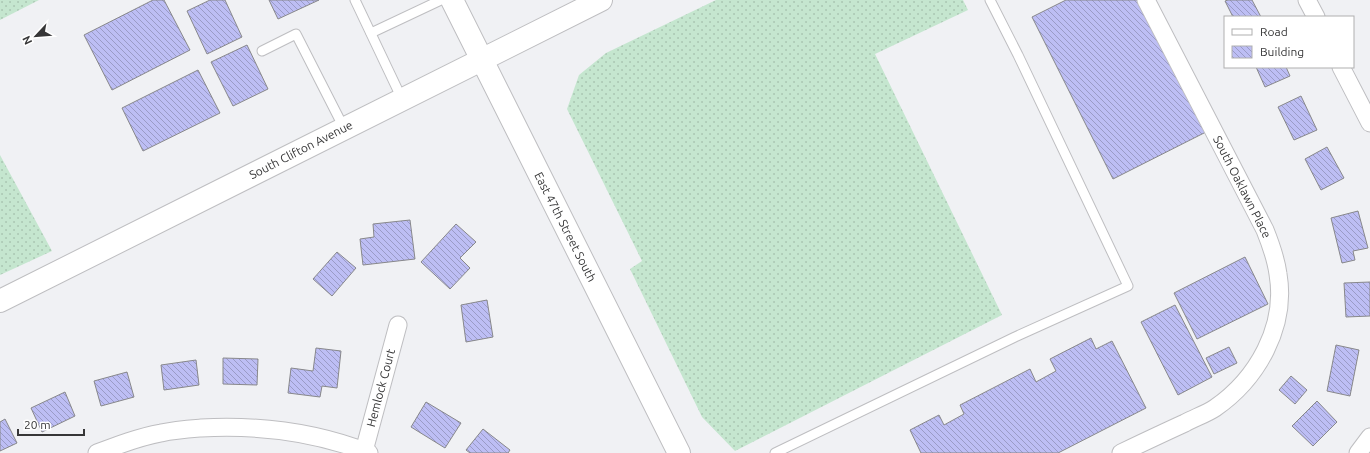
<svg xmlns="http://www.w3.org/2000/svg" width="1370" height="453" font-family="Ubuntu,sans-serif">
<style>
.grass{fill:url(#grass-dots)}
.building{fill:url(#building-back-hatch);stroke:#88888b}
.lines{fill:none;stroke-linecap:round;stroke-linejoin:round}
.service-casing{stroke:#bebec1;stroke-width:11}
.minor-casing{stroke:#bebec1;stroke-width:19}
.tertiary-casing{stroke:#bebec1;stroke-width:24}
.secondary-casing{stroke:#bebec1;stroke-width:24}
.service{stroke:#fff;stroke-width:9}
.minor{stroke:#fff;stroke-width:17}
.tertiary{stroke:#fff;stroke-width:22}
.secondary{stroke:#fff;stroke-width:22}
.labels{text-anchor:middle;stroke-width:3;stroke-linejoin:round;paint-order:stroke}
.street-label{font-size:12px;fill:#363637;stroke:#fff}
</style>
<defs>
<pattern id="grass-dots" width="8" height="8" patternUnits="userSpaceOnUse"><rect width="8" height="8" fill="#c5e6cf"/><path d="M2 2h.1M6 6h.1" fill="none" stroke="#aac6b2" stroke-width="1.8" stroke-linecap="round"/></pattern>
<pattern id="building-back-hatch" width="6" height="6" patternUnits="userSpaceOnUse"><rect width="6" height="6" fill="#bdbef4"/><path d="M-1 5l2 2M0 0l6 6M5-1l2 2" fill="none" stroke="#9a9bc6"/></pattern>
</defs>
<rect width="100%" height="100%" fill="#f0f1f4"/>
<!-- grass -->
<g class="grass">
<path d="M 0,0 L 39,0 L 0,20 Z"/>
<path d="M 716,0 L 963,0 L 968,10 L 875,54 L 1002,315 L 735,451 L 702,417 L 630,269 L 642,261 L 567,109 L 579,75 L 606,53 Z"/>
<path d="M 0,155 L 52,251 L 0,275 Z"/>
</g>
<!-- building -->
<g class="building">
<path d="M 153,0 L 164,0 L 190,50 L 112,90 L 84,35 Z"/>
<path d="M 210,0 L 225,0 L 242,37 L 207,54 L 187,11 Z"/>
<path d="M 269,0 L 319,0 L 278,19 Z"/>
<path d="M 1066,0 L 1141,0 L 1206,132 L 1113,179 L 1032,17 Z"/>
<path d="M 1228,0 L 1252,0 L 1261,17 L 1233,17 L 1225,1 Z"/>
<path d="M 247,45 L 268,89 L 233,106 L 211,62 Z"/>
<path d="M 1256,67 L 1286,67 L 1290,76 L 1265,87 Z"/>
<path d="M 198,70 L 220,113 L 143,151 L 122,108 Z"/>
<path d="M 1301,96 L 1317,130 L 1294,140 L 1278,107 Z"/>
<path d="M 1327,147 L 1344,178 L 1321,190 L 1305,159 Z"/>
<path d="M 1358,211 L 1368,248 L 1353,251 L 1355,260 L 1342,263 L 1331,218 Z"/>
<path d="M 410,220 L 415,259 L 363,265 L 360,239 L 374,237 L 373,224 Z"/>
<path d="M 456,224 L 476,242 L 460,258 L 470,268 L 450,289 L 421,262 Z"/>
<path d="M 337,252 L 356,268 L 332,296 L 313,279 Z"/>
<path d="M 1245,257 L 1268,304 L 1197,339 L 1174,293 Z"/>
<path d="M 1370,282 L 1370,316 L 1346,317 L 1344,283 Z"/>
<path d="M 487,300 L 493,337 L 466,342 L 461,305 Z"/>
<path d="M 1175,305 L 1212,377 L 1178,395 L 1141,322 Z"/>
<path d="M 1091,338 L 1096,349 L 1112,341 L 1146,408 L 1058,453 L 921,453 L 910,430 L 939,415 L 944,425 L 964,414 L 960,405 L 1030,369 L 1036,382 L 1056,371 L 1050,359 Z"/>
<path d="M 1336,345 L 1359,350 L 1350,396 L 1327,391 Z"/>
<path d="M 1229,347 L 1237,363 L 1214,374 L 1206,358 Z"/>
<path d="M 316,348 L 341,351 L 337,388 L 322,386 L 320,397 L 288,393 L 291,368 L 313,371 Z"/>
<path d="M 223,358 L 258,359 L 257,385 L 223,384 Z"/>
<path d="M 196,360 L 199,385 L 164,390 L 161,365 Z"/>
<path d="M 127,372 L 134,397 L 101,406 L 94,381 Z"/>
<path d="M 1291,376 L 1307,390 L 1295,404 L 1279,390 Z"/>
<path d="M 65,392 L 75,416 L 42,432 L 31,408 Z"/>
<path d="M 1317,401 L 1337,422 L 1313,446 L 1292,426 Z"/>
<path d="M 426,402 L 461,423 L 445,448 L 411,427 Z"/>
<path d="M 5,419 L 17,443 L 0,451 L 0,422 Z"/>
<path d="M 483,429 L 510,450 L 508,453 L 470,453 L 466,450 Z"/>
</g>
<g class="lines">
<!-- service casing -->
<g class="service-casing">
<g id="service">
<path d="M 355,0 L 402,99"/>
<path d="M 371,33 L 441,0"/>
<path d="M 262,51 L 296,34 L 344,128"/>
<path d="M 775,453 L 1015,337 L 1128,286 L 1018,55 L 990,0"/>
</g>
</g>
<!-- minor casing -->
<g class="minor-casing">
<g id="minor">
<path d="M 1307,0 L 1316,17"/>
<path d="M 1341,67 L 1370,123"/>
<path d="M 364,451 L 398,325"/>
<path d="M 97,453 C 118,445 139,437 161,433 C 174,430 188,429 201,428 C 258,425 316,432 369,453"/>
<path d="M 1121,453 C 1142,443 1163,433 1185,423 C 1194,418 1206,414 1215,408 C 1257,379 1287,327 1278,274 C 1276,259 1271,245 1265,230 L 1146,0"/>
<path d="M 1358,453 L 1370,437"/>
</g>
</g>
<!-- tertiary casing -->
<g class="tertiary-casing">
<path id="tertiary" d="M 0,301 L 601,0"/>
</g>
<!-- secondary casing -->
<g class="secondary-casing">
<path id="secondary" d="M 452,0 L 679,453"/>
</g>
<!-- service -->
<use href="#service" class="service"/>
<!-- minor -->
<use href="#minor" class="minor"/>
<!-- tertiary -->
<use href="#tertiary" class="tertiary"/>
<!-- secondary -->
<use href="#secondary" class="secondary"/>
</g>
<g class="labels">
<!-- street labels -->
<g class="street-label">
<text transform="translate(301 150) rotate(-27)" y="4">South Clifton Avenue</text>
<text transform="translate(1242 187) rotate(63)" y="4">South Oaklawn Place</text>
<text transform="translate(565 227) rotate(63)" y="4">East 47th Street South</text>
<text transform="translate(381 388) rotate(-75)" y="4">Hemlock Court</text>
</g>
</g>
<!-- legend -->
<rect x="1224" y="16" width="130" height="52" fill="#ffffff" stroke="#afafaf"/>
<rect x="1232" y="29" width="20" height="6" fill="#ffffff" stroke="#afafaf"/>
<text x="1260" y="36" font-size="12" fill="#363637">Road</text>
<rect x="1232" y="46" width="20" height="12" fill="url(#building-back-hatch)" stroke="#afafaf"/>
<text x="1260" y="56" font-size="12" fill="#363637">Building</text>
<!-- north arrow -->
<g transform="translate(36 36) rotate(244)" stroke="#ffffff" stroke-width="3" paint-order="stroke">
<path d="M0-3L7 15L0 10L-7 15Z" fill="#363637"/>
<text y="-6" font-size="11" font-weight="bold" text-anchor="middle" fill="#363637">N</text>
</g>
<!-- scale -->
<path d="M18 429v6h66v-6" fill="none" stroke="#363637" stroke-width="2"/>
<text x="24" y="429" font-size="12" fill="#363637" stroke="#ffffff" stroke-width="3" paint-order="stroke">20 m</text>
</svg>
